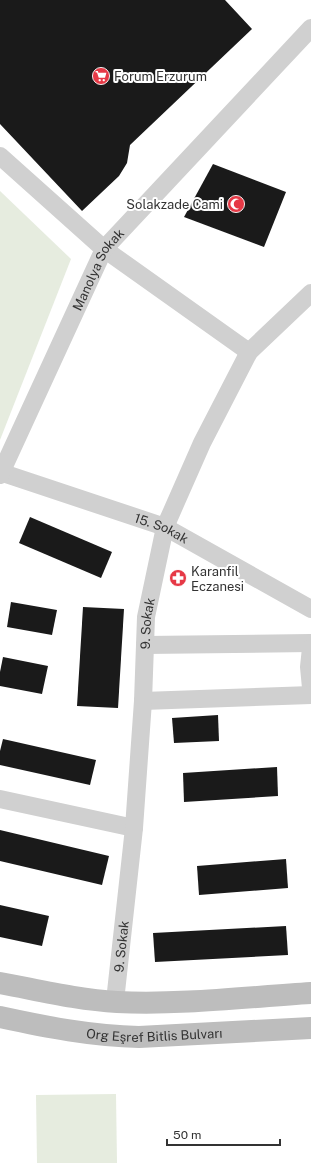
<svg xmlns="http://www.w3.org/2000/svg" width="311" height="1163" font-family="'Public Sans',sans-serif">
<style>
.green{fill:#e6ecdf}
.building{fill:#1a1a1a}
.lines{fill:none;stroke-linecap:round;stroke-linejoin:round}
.minor{stroke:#d0d0d0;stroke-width:18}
.secondary{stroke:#bdbdbd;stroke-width:22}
.labels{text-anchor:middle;stroke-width:4;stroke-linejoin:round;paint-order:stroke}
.poi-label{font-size:13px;fill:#333;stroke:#fff;text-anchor:start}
.street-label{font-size:13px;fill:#333;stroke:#fff}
</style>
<rect width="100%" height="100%" fill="#fff"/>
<!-- green -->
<g class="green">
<path d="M 0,191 L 71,259 L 0,440 Z"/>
<path d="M 116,1094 L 117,1163 L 37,1163 L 36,1095 Z"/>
</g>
<!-- building -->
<g class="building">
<path d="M 0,0 L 225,0 L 252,29 L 130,145 L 127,163 L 119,176 L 82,211 L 0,124 Z"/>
<path d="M 213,164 L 286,192 L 264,247 L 184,217 Z"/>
<path d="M 30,517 L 112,552 L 101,578 L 19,543 Z"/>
<path d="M 11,602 L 57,610 L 52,635 L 7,627 Z"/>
<path d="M 83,607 L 124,609 L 118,708 L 77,706 Z"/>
<path d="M 3,657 L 48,666 L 42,694 L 0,686 L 0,672 Z"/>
<path d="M 218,715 L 219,741 L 174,743 L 172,718 Z"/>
<path d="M 3,739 L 96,760 L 90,785 L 0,765 L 0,751 Z"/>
<path d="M 277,767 L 278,796 L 184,802 L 183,773 Z"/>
<path d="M 0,830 L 109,856 L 102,885 L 0,861 Z"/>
<path d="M 286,859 L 288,888 L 199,895 L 197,866 Z"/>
<path d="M 0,905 L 49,916 L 42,946 L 0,937 Z"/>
<path d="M 286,926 L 288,955 L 155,962 L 153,933 Z"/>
</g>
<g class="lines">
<!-- minor -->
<g class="minor">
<path d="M 0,156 L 104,249 L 249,352"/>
<path id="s1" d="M 0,472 L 165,527 L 311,609"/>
<path id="s2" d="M 0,475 L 104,249 L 311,28"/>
<path d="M 145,645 L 311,643"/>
<path d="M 311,648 L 309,667 L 311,688"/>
<path d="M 143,701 L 311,695"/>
<path d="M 0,799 L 134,828"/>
<path id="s3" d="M 115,1001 L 134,828 L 143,701 L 146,617 L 165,527 L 202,443 L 249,352 L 311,293"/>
</g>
<!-- secondary -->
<g class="secondary">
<path d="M 0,983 C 38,990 78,1000 117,1002 C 181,1005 247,997 311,993"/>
<path id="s4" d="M 0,1017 C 46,1027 92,1036 139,1037 L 311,1028"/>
</g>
</g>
<!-- icons -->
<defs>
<g id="supermarket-disc" transform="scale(0.9)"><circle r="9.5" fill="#e63946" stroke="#fff"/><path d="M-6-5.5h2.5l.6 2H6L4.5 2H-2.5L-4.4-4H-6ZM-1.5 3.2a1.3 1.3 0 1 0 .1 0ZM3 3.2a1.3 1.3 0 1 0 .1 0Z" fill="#fff"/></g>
<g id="mosque-disc" transform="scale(0.9)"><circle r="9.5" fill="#e63946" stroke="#fff"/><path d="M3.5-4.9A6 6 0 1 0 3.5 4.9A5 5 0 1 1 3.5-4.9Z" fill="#fff"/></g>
<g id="pharmacy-disc" transform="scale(0.9)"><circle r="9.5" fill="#e63946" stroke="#fff"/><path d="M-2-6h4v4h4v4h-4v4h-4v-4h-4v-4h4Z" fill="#fff"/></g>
</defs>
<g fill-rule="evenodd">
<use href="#supermarket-disc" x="101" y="76"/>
<use href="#mosque-disc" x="236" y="204"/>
<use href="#pharmacy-disc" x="178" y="578"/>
</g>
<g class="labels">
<!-- poi labels -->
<g class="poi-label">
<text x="114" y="81">Forum Erzurum</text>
<text x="223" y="209" text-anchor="end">Solakzade Cami</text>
<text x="191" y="576">Karanfil<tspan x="191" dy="15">Eczanesi</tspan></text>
</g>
<!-- street labels -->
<g class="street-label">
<text dy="5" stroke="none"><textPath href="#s2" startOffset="228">Manolya Sokak</textPath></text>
<text dy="5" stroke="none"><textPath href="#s1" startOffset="171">15. Sokak</textPath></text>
<text dy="5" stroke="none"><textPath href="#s3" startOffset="379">9. Sokak</textPath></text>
<text dy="5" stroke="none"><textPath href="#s3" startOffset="55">9. Sokak</textPath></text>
<text dy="5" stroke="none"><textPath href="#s4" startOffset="156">Org Eşref Bitlis Bulvarı</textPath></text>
</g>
</g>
<!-- scale -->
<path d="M167 1139v6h113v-6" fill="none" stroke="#333333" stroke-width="2"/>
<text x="173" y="1139" font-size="12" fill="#333333" stroke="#ffffff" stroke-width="3" paint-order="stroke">50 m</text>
</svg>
